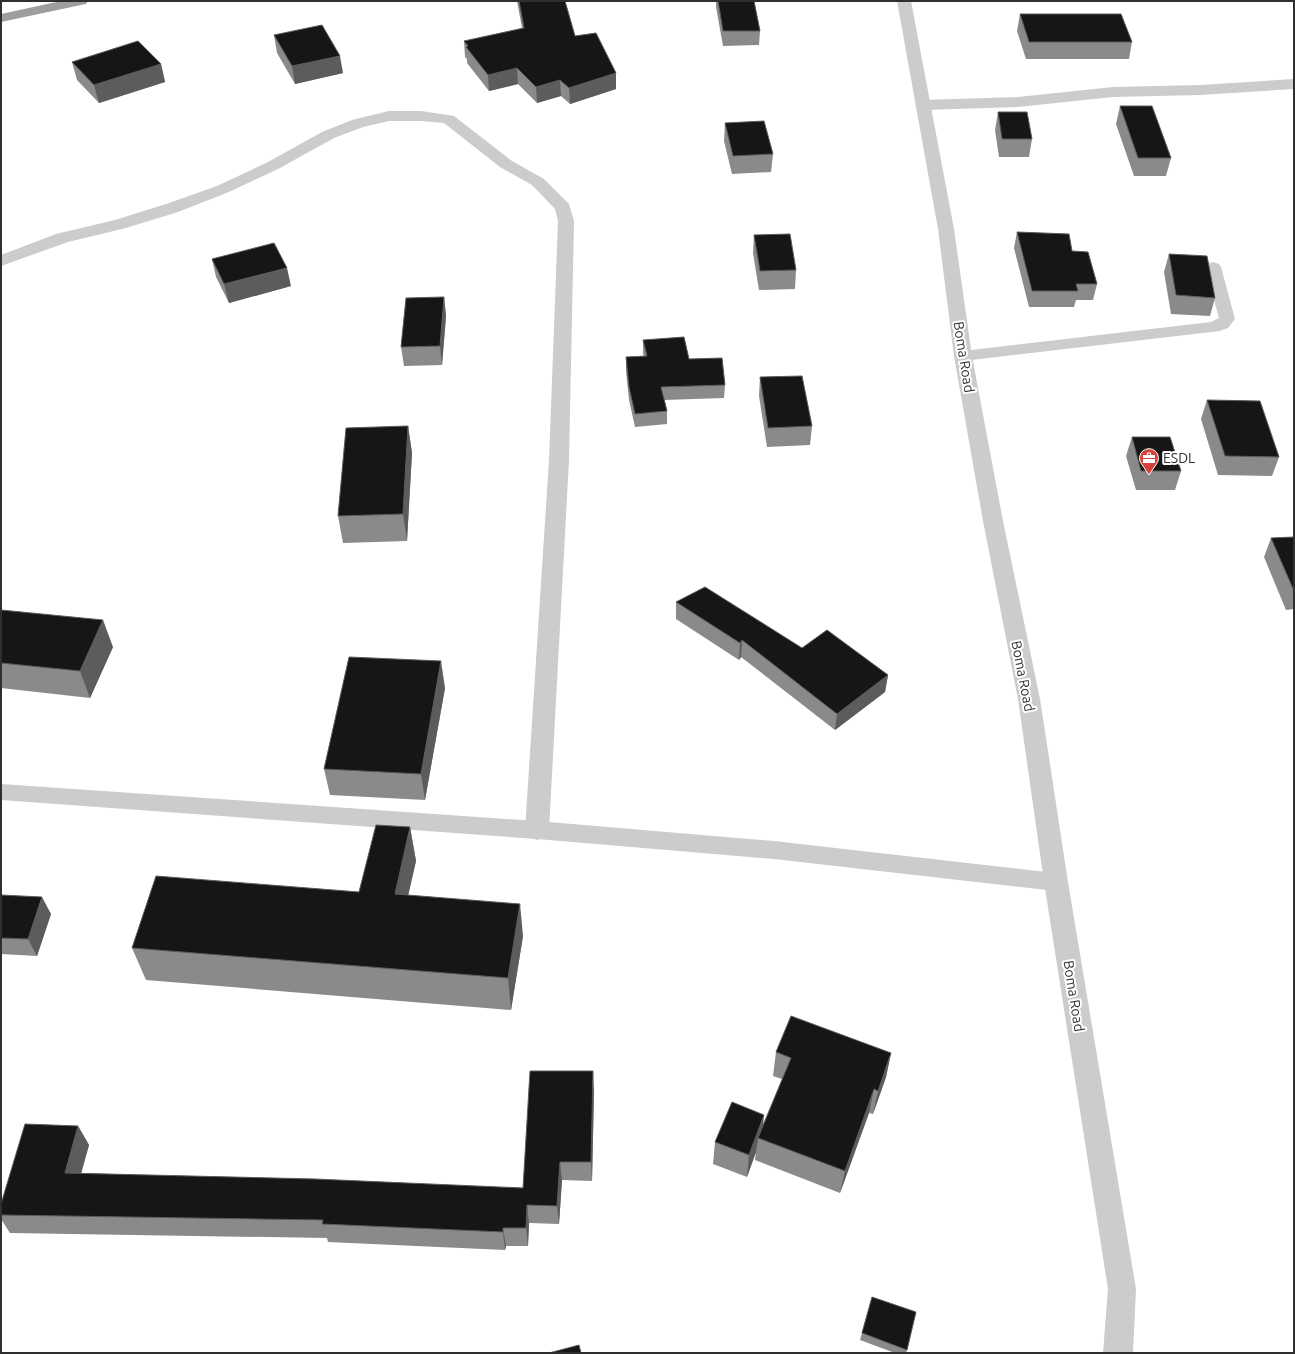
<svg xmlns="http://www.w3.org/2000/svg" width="1295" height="1354" font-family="Ubuntu,sans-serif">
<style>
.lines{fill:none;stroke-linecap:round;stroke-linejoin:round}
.service{fill:#ccc;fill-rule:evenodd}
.minor{fill:#ccc;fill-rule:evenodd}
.tertiary{fill:#ccc;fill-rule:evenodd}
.trunk{fill:#9e9e9e;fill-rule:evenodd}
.wall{fill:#8a8a8a}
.shaded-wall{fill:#5c5c5c}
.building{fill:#161616;stroke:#5c5c5c}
.labels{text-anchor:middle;stroke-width:4;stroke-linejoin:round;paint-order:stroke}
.street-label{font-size:14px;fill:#2f2f2f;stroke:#fff}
.poi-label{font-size:14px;fill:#2f2f2f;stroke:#fff;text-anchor:start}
</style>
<rect width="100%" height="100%" fill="#fff"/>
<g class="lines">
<!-- service -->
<g class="service">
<path d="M 1213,262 L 1219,264 L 1221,267 L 1235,319 L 1228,328 L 1220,331 L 963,361 L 957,360 L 955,356 L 957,352 L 963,351 L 1211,322 L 1219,318 L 1205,267 L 1207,264 Z"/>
<path d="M 1,784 L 537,821 L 774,841 L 1056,873 L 1064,875 L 1067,882 L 1064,889 L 1056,891 L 774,859 L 537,839 L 1,800 Z"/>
</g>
<!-- minor -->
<g class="minor">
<path d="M 1294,79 L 1294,89 L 1200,95 L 1113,97 L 1018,107 L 923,110 L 918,108 L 915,105 L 918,102 L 923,100 L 1018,97 L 1113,87 L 1200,85 Z"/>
<path d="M 389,111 L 421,111 L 454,116 L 512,161 L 544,179 L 569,204 L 574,221 L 569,460 L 549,830 L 545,837 L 537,840 L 529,837 L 525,830 L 549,460 L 558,221 L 555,209 L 532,185 L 500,167 L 444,123 L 421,121 L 389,121 L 363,127 L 334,138 L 280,168 L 229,192 L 178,212 L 126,228 L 68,242 L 1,266 L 1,255 L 56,234 L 115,220 L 166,204 L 217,186 L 268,162 L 322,132 L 352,120 Z"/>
</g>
<!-- tertiary -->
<path class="tertiary" d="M 897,1 L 911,1 L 954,229 L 972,356 L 1003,521 L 1040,699 L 1068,882 L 1136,1289 L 1133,1353 L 1103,1353 L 1108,1289 L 1044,882 L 1018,699 L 983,521 L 954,356 L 938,229 Z"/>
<!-- trunk -->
<path class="trunk" d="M 61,1 L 88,1 L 86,4 L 81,5 L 1,22 L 1,14 Z"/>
</g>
<!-- wall -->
<g class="wall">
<path d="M 517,1 L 565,1 L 575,36 L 616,73 L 616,89 L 570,104 L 561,96 L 537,103 L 518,84 L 489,91 L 467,63 L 467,59 L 465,57 L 464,41 L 522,28 Z"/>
<path d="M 716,1 L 754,1 L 760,31 L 759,45 L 723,46 L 716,7 Z"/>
<path d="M 1020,14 L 1132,42 L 1129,59 L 1026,59 L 1017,31 Z"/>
<path d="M 274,35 L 343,73 L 295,84 L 277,53 Z"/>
<path d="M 72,62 L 161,64 L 165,82 L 99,103 L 77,80 Z"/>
<path d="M 1120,106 L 1171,158 L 1166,176 L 1134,176 L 1116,124 Z"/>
<path d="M 998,112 L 1032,139 L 1029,157 L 999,157 L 995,130 Z"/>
<path d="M 725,123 L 773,154 L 771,172 L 732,174 L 724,141 Z"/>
<path d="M 1017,232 L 1072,251 L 1097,284 L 1093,300 L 1076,300 L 1074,307 L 1029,307 L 1014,248 Z"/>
<path d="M 754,235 L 796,270 L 795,289 L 759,290 L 753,253 Z"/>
<path d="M 1169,254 L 1215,298 L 1210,316 L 1171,314 L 1164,272 Z"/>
<path d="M 212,259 L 291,286 L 229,303 L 216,277 Z"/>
<path d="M 444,297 L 446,316 L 442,365 L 404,366 L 401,347 Z"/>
<path d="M 643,340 L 689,359 L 725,385 L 724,398 L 664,400 L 667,411 L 667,424 L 635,427 L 629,400 L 626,371 L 626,357 L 644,357 L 643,353 Z"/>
<path d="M 760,377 L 812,426 L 810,445 L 767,447 L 759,396 Z"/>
<path d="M 1207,400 L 1279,457 L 1272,476 L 1218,475 L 1201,419 Z"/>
<path d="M 408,426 L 412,453 L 407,541 L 343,543 L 338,516 Z"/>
<path d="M 1132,437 L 1181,471 L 1175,490 L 1136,490 L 1126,456 Z"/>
<path d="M 1294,537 L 1294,609 L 1286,610 L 1264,557 L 1271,538 Z"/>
<path d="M 676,602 L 802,648 L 888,675 L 885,692 L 835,730 L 741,657 L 739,660 L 676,619 Z"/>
<path d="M 1,610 L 113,647 L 90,698 L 1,688 Z"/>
<path d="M 445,688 L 425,800 L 330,795 L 324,769 Z"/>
<path d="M 410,827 L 416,861 L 408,895 L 523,936 L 511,1010 L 146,980 L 132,948 L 359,892 Z"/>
<path d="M 1,895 L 51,914 L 37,956 L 1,954 Z"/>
<path d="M 776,1052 L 891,1053 L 886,1077 L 873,1114 L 869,1113 L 840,1193 L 755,1160 L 756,1152 L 747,1177 L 713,1164 L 715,1142 L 763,1124 L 782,1079 L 773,1076 Z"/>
<path d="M 594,1091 L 592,1181 L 562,1180 L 559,1224 L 529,1223 L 528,1246 L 506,1246 L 505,1250 L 328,1242 L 327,1238 L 10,1233 L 1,1219 L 1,1204 L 78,1126 L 89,1145 L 81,1173 L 523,1188 Z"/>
<path d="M 872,1297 L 907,1350 L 906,1353 L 895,1353 L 860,1340 Z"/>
</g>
<!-- shaded-wall -->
<g class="shaded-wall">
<path d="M 340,56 L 343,73 L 295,84 L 292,66 Z"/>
<path d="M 161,64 L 165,82 L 99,103 L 94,85 Z"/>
<path d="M 517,68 L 518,84 L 489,91 L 488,75 Z"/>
<path d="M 616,73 L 616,89 L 570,104 L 569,88 Z"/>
<path d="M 560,80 L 561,96 L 537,103 L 536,87 Z"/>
<path d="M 287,268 L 291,286 L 229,303 L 224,284 Z"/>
<path d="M 444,297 L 446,316 L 442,365 L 440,346 Z"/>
<path d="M 408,426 L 412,453 L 407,541 L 403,514 Z"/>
<path d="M 103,620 L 113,647 L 90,698 L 80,671 Z"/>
<path d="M 742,640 L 741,657 L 739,660 L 740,643 Z"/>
<path d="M 441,661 L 445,688 L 425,800 L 421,774 Z"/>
<path d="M 888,675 L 885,692 L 835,730 L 837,714 Z"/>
<path d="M 410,827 L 416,861 L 401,927 L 395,894 Z"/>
<path d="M 42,897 L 51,914 L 37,956 L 28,939 Z"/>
<path d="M 520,904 L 523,936 L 511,1010 L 508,978 Z"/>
<path d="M 891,1053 L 886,1077 L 873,1114 L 878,1091 Z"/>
<path d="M 593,1071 L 594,1091 L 592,1181 L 591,1162 Z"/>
<path d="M 874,1089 L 869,1113 L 840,1193 L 845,1171 Z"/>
<path d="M 764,1115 L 762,1137 L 758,1138 L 756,1152 L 747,1177 L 749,1155 Z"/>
<path d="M 78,1126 L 89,1145 L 76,1192 L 65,1173 Z"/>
<path d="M 560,1162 L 562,1180 L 559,1224 L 557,1206 Z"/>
<path d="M 527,1205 L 529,1223 L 528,1246 L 526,1228 Z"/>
<path d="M 503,1228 L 506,1246 L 505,1250 L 503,1232 Z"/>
</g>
<!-- building -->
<g class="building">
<path d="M 519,1 L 565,1 L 575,36 L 596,33 L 616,73 L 569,88 L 560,80 L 536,87 L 517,68 L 488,75 L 466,47 L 468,46 L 464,41 L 524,28 Z"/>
<path d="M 718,1 L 754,1 L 760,31 L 723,31 Z"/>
<path d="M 1020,14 L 1121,14 L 1132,42 L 1029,42 Z"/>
<path d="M 322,25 L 340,56 L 292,66 L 274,35 Z"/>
<path d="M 138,41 L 161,64 L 94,85 L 72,62 Z"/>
<path d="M 1120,106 L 1152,106 L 1171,158 L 1138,158 Z"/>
<path d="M 998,112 L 1027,112 L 1032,139 L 1002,139 Z"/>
<path d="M 764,121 L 773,154 L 733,156 L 725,123 Z"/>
<path d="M 1017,232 L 1069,234 L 1072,251 L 1088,252 L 1097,284 L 1076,284 L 1078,291 L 1032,291 Z"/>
<path d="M 790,234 L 796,270 L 760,271 L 754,235 Z"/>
<path d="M 274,243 L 287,268 L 224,284 L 212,259 Z"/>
<path d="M 1169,254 L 1207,256 L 1215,298 L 1176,295 Z"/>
<path d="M 444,297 L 440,346 L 401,347 L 406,298 Z"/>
<path d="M 684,337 L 689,359 L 722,358 L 725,385 L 661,387 L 667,411 L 635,414 L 629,387 L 626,357 L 647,356 L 643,340 Z"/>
<path d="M 802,376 L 812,426 L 768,428 L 760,377 Z"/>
<path d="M 1207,400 L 1260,401 L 1279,457 L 1225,456 Z"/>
<path d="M 408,426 L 403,514 L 338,516 L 346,428 Z"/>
<path d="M 1132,437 L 1170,437 L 1181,471 L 1141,471 Z"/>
<path d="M 1294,537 L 1294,591 L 1271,538 Z"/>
<path d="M 705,587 L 802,648 L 827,630 L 888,675 L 837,714 L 742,640 L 740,643 L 676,602 Z"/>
<path d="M 1,610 L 103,620 L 80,671 L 1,663 Z"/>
<path d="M 349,657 L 441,661 L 421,774 L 324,769 Z"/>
<path d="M 376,825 L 410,827 L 395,894 L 520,904 L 508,978 L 132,948 L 156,876 L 359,892 Z"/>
<path d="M 1,895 L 42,897 L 28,939 L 1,938 Z"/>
<path d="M 791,1016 L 891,1053 L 878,1091 L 874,1089 L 845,1171 L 758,1138 L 791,1058 L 776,1052 Z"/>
<path d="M 530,1071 L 593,1071 L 591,1162 L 560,1162 L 557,1206 L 527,1205 L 526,1228 L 503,1228 L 503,1232 L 322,1224 L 323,1220 L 1,1215 L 1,1204 L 25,1124 L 78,1126 L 65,1173 L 315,1179 L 523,1188 Z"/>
<path d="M 732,1102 L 764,1115 L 749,1155 L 715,1142 Z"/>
<path d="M 872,1297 L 916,1312 L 907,1350 L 862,1333 Z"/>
<path d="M 579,1345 L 581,1353 L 549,1353 Z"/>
</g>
<!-- icons -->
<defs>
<g id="office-pin" transform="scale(1)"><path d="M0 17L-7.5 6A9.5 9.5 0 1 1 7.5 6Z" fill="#d9413d" stroke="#fff"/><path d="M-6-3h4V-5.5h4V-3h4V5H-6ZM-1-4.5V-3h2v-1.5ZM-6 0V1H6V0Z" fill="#fff"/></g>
</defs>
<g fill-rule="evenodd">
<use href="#office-pin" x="1149" y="458"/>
</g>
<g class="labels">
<!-- street labels -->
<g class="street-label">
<text transform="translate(964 357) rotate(81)" y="5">Boma Road</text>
<text transform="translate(1023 676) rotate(79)" y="5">Boma Road</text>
<text transform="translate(1074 996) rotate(81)" y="5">Boma Road</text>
</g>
<!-- poi labels -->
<g class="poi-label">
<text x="1163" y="463">ESDL</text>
</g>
</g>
<!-- border -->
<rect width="1295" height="1354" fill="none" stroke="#2f2f2f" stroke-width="4"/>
</svg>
